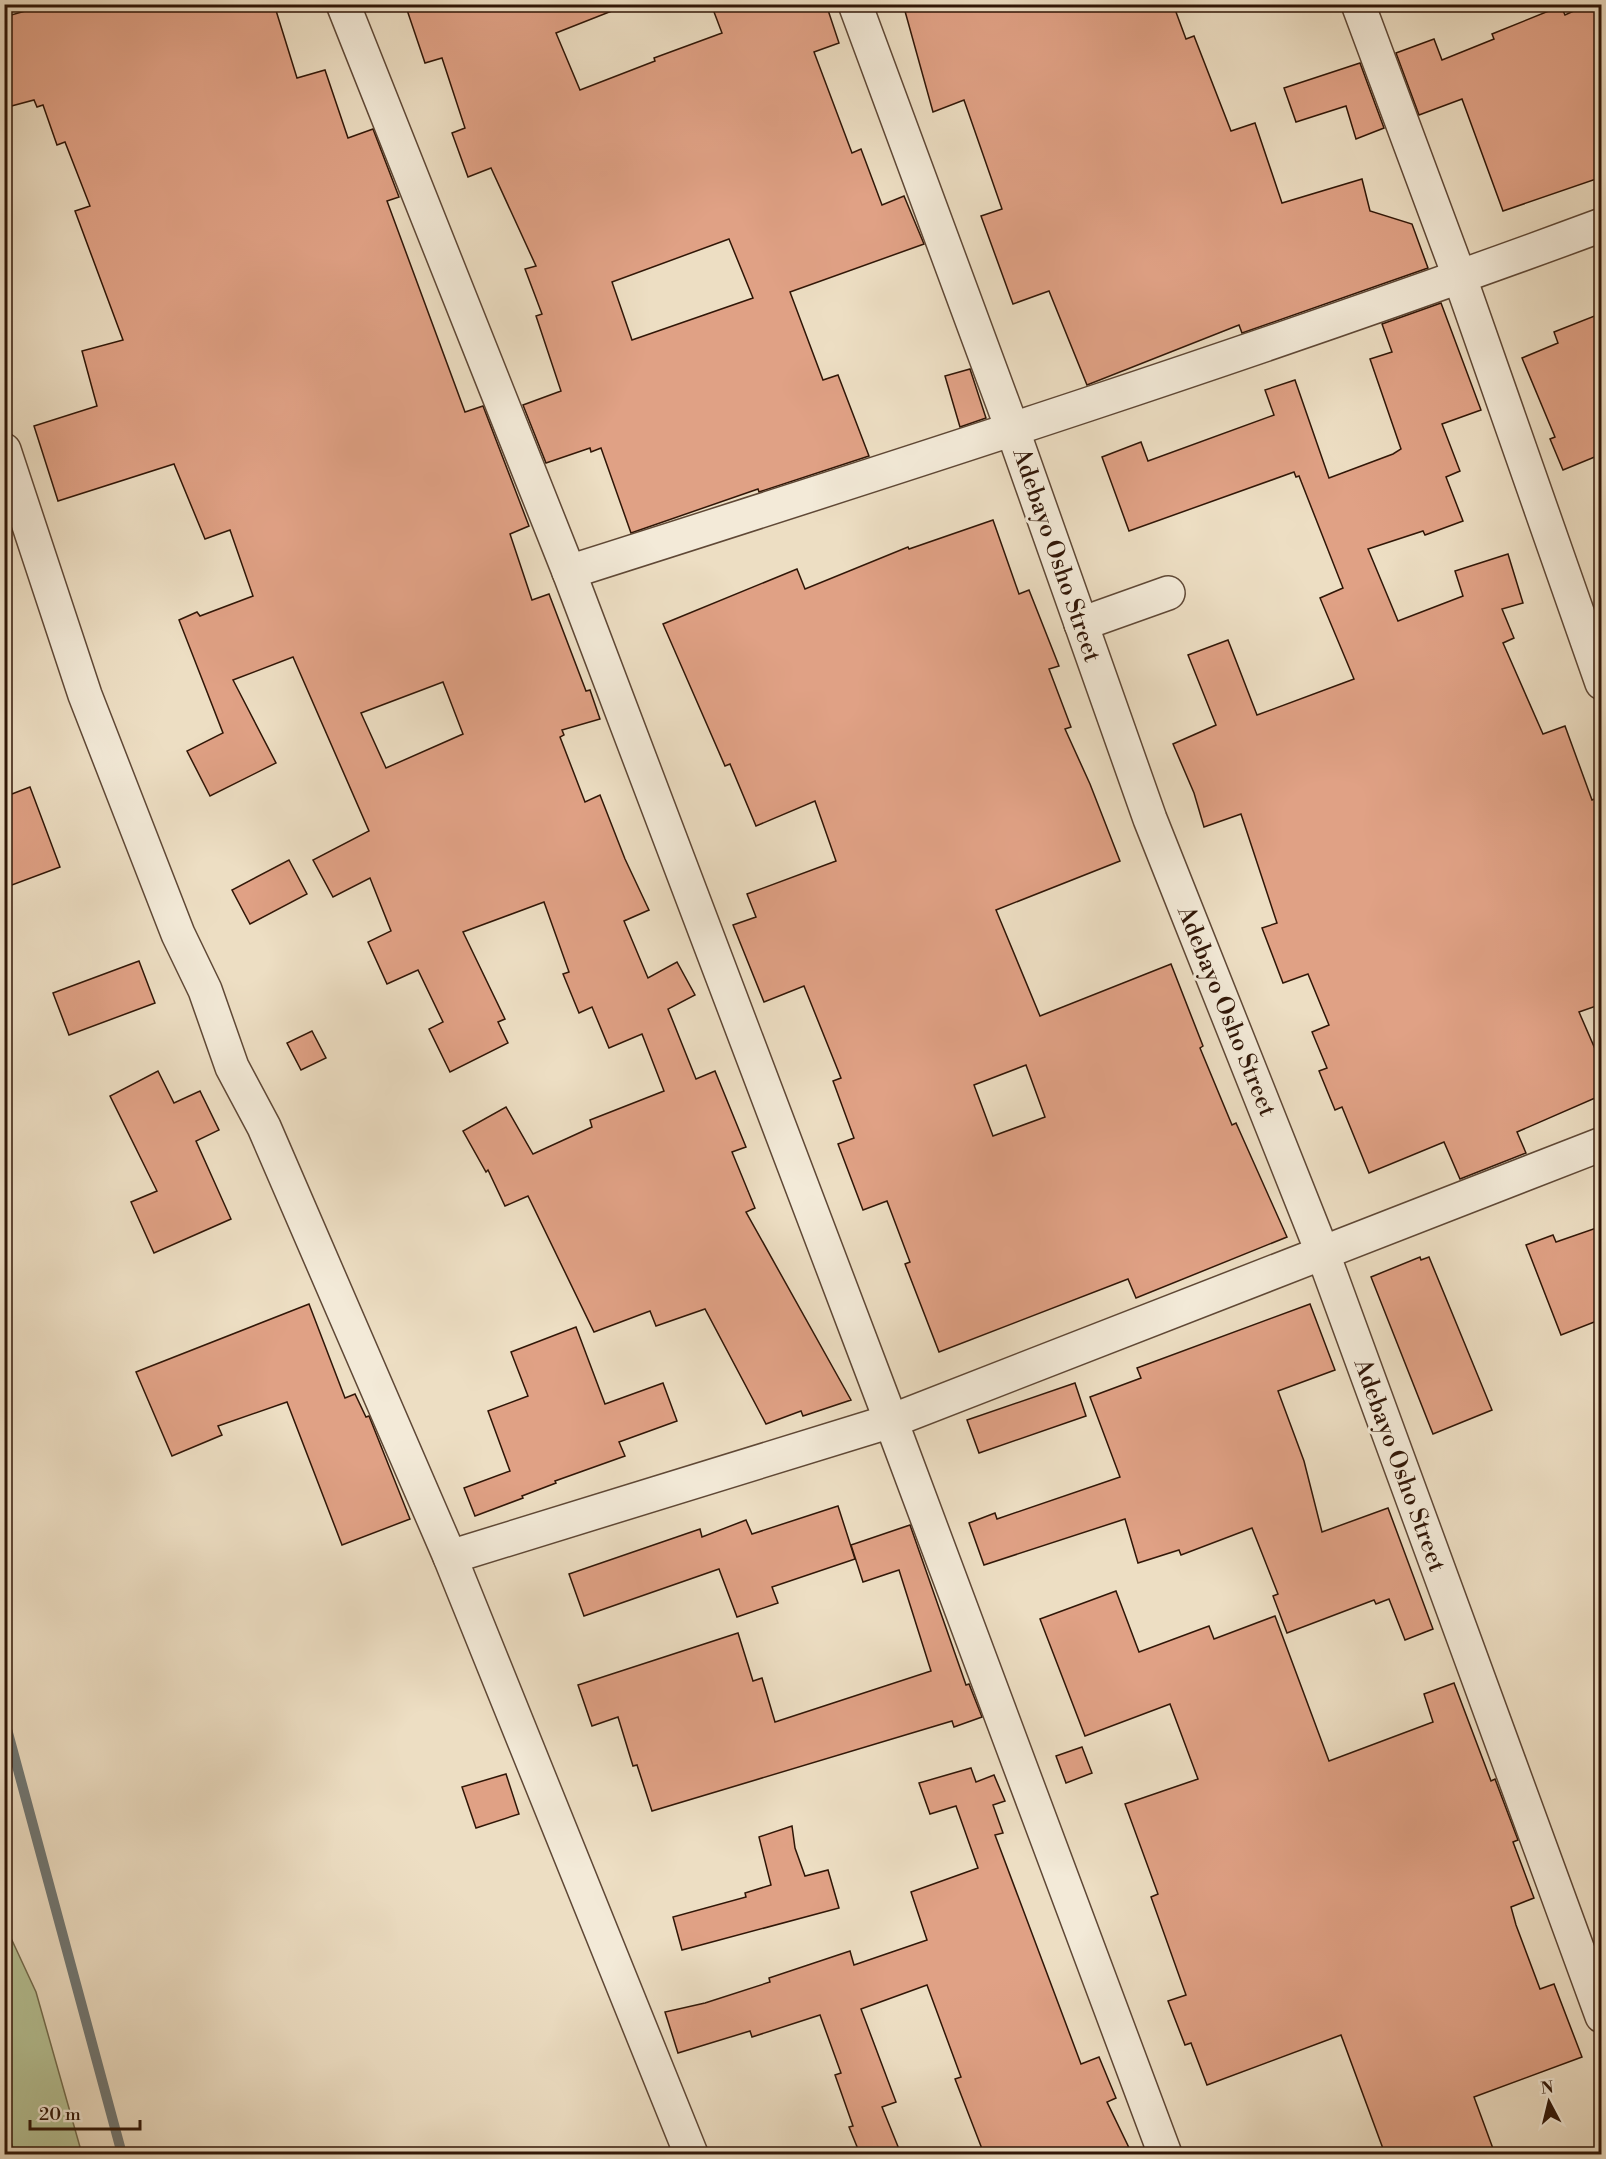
<svg xmlns="http://www.w3.org/2000/svg" width="1606" height="2159" font-family="'Libre Bodoni',serif">
<style>
.green{fill:#b6c295;stroke:#736c4e;stroke-width:1.5}
.lines{fill:none;stroke-linecap:round;stroke-linejoin:round}
.stream{stroke:#717875;stroke-width:10}
.building{fill:#e0a185;stroke:#301607;stroke-width:1.5;fill-rule:evenodd}
.minor-casing{stroke:#5f4836;stroke-width:36}
.minor{stroke:#f3ead8;stroke-width:33}
.labels{text-anchor:middle;stroke-width:6;stroke-linejoin:round;paint-order:stroke}
.street-label{font-size:24px;fill:#301607;stroke:#f3ead8}
</style>
<rect width="100%" height="100%" fill="#eddec3"/>
<filter id="stains"><feTurbulence type="fractalNoise" baseFrequency=".00333" numOctaves="4"/><feColorMatrix values="0 0 0 0 .2 0 0 0 0 .09 0 0 0 0 .02 0 0 0 .5 -.17"/></filter>
<radialGradient id="worn" r=".72"><stop offset=".6" stop-color="#630" stop-opacity="0"/><stop offset="1" stop-color="#630" stop-opacity=".3"/></radialGradient>
<!-- green -->
<path class="green" d="M 4,1923 L 36,1992 L 82,2154 L 15,2154 L 4,2121 Z"/>
<g class="lines">
<!-- stream -->
<path class="stream" d="M 4,1718 L 122,2154"/>
</g>
<!-- building -->
<g class="building">
<path d="M 50,4 L 274,4 L 297,78 L 325,70 L 348,138 L 373,129 L 399,197 L 387,201 L 465,412 L 483,406 L 529,526 L 510,534 L 532,600 L 549,594 L 586,691 L 590,690 L 600,719 L 562,730 L 564,735 L 560,737 L 585,802 L 600,795 L 625,859 L 649,910 L 624,921 L 648,978 L 677,962 L 695,995 L 668,1009 L 696,1079 L 715,1071 L 746,1147 L 732,1152 L 755,1208 L 746,1212 L 851,1400 L 803,1416 L 801,1411 L 766,1424 L 705,1309 L 656,1326 L 650,1311 L 594,1332 L 528,1196 L 505,1206 L 488,1170 L 486,1172 L 463,1131 L 506,1107 L 533,1154 L 592,1127 L 590,1120 L 664,1091 L 642,1034 L 609,1048 L 592,1007 L 579,1013 L 563,974 L 569,972 L 544,902 L 463,932 L 505,1019 L 498,1022 L 508,1043 L 450,1072 L 429,1029 L 443,1022 L 418,970 L 387,984 L 368,942 L 391,931 L 370,878 L 333,897 L 313,860 L 369,831 L 293,657 L 233,680 L 276,763 L 210,796 L 187,751 L 223,733 L 179,620 L 197,612 L 200,616 L 253,596 L 230,530 L 205,539 L 174,464 L 58,501 L 34,426 L 97,406 L 82,351 L 123,340 L 75,211 L 90,206 L 65,142 L 57,145 L 43,105 L 37,107 L 34,100 L 4,108 L 4,17 ZM 443,682 L 463,734 L 386,768 L 361,713 Z"/>
<path d="M 405,4 L 622,4 L 622,7 L 556,33 L 580,90 L 655,61 L 654,58 L 722,33 L 711,4 L 826,4 L 839,43 L 814,52 L 852,153 L 861,149 L 882,205 L 904,196 L 924,244 L 790,292 L 823,380 L 838,375 L 869,456 L 759,492 L 758,489 L 631,533 L 601,448 L 591,452 L 590,448 L 546,463 L 523,405 L 561,391 L 536,316 L 542,314 L 525,269 L 536,266 L 491,168 L 468,177 L 452,133 L 465,128 L 442,58 L 425,63 ZM 729,239 L 753,298 L 632,340 L 612,282 Z"/>
<path d="M 903,4 L 1173,4 L 1186,39 L 1194,36 L 1231,131 L 1255,123 L 1282,203 L 1362,179 L 1370,211 L 1412,224 L 1428,268 L 1242,333 L 1239,325 L 1087,385 L 1049,291 L 1013,304 L 981,216 L 1002,209 L 964,100 L 933,112 Z"/>
<path d="M 1589,4 L 1602,4 L 1602,177 L 1503,211 L 1462,99 L 1419,115 L 1396,53 L 1434,39 L 1442,60 L 1494,39 L 1492,34 L 1561,6 L 1565,15 Z"/>
<path d="M 1360,63 L 1384,128 L 1356,139 L 1346,106 L 1296,122 L 1284,88 Z"/>
<path d="M 1441,303 L 1481,410 L 1442,424 L 1460,471 L 1446,477 L 1463,521 L 1425,535 L 1423,531 L 1368,549 L 1398,621 L 1463,596 L 1455,571 L 1508,554 L 1523,603 L 1502,609 L 1514,638 L 1503,643 L 1543,734 L 1565,726 L 1592,800 L 1602,796 L 1602,1004 L 1579,1012 L 1602,1065 L 1602,1095 L 1517,1132 L 1526,1153 L 1460,1179 L 1444,1142 L 1369,1173 L 1342,1107 L 1335,1110 L 1319,1071 L 1327,1068 L 1312,1032 L 1329,1025 L 1308,974 L 1283,983 L 1262,928 L 1277,923 L 1241,814 L 1204,827 L 1194,793 L 1173,744 L 1216,725 L 1188,655 L 1228,640 L 1257,715 L 1354,679 L 1320,598 L 1343,588 L 1299,476 L 1296,477 L 1294,472 L 1129,531 L 1102,457 L 1141,442 L 1148,461 L 1274,415 L 1265,390 L 1295,380 L 1329,478 L 1393,454 L 1401,449 L 1370,359 L 1392,352 L 1382,324 Z"/>
<path d="M 1602,313 L 1602,454 L 1563,470 L 1550,439 L 1555,437 L 1522,358 L 1558,343 L 1554,332 Z"/>
<path d="M 970,369 L 986,418 L 960,427 L 945,376 Z"/>
<path d="M 993,520 L 1019,594 L 1029,590 L 1059,666 L 1049,669 L 1071,727 L 1065,729 L 1090,784 L 1120,861 L 996,910 L 1040,1016 L 1171,964 L 1203,1046 L 1200,1048 L 1232,1125 L 1236,1123 L 1287,1237 L 1136,1298 L 1128,1279 L 939,1352 L 905,1264 L 910,1262 L 887,1201 L 863,1210 L 838,1144 L 854,1138 L 833,1081 L 841,1078 L 804,986 L 764,1002 L 733,925 L 756,917 L 747,894 L 836,861 L 815,801 L 756,826 L 730,764 L 725,766 L 663,624 L 797,569 L 805,589 L 908,547 L 909,549 ZM 1026,1065 L 1045,1117 L 993,1136 L 974,1085 Z"/>
<path d="M 30,787 L 60,867 L 4,888 L 4,797 Z"/>
<path d="M 289,860 L 307,894 L 250,924 L 232,890 Z"/>
<path d="M 139,961 L 155,1003 L 69,1035 L 53,993 Z"/>
<path d="M 312,1031 L 326,1058 L 301,1070 L 287,1043 Z"/>
<path d="M 158,1071 L 174,1103 L 200,1091 L 219,1130 L 196,1141 L 231,1219 L 154,1253 L 131,1202 L 157,1191 L 110,1096 Z"/>
<path d="M 1602,1226 L 1602,1319 L 1561,1335 L 1526,1245 L 1553,1235 L 1556,1242 Z"/>
<path d="M 1420,1257 L 1421,1260 L 1429,1257 L 1492,1410 L 1433,1434 L 1371,1277 Z"/>
<path d="M 309,1304 L 345,1398 L 355,1394 L 366,1417 L 369,1416 L 410,1519 L 342,1545 L 287,1402 L 218,1426 L 222,1435 L 172,1456 L 136,1372 Z"/>
<path d="M 1310,1304 L 1335,1370 L 1278,1391 L 1304,1461 L 1322,1532 L 1388,1508 L 1433,1629 L 1405,1640 L 1389,1599 L 1376,1604 L 1374,1600 L 1287,1633 L 1273,1596 L 1278,1594 L 1252,1528 L 1181,1555 L 1179,1550 L 1138,1563 L 1125,1519 L 984,1565 L 969,1523 L 995,1513 L 997,1519 L 1120,1477 L 1090,1397 L 1141,1378 L 1137,1368 Z"/>
<path d="M 576,1327 L 605,1404 L 663,1383 L 677,1421 L 619,1442 L 625,1456 L 555,1481 L 556,1483 L 522,1496 L 523,1498 L 475,1516 L 464,1488 L 510,1471 L 488,1411 L 528,1396 L 511,1352 Z"/>
<path d="M 1075,1383 L 1086,1416 L 979,1453 L 967,1420 Z"/>
<path d="M 838,1506 L 855,1559 L 772,1587 L 778,1603 L 737,1617 L 719,1569 L 584,1616 L 569,1574 L 700,1529 L 702,1537 L 746,1520 L 752,1534 Z"/>
<path d="M 910,1525 L 966,1685 L 969,1684 L 982,1717 L 954,1727 L 952,1721 L 652,1811 L 637,1765 L 633,1766 L 618,1717 L 592,1726 L 578,1685 L 738,1633 L 753,1681 L 762,1678 L 775,1722 L 931,1671 L 899,1570 L 863,1582 L 851,1545 Z"/>
<path d="M 1116,1591 L 1139,1652 L 1209,1626 L 1214,1639 L 1275,1616 L 1329,1761 L 1433,1722 L 1424,1694 L 1454,1683 L 1491,1781 L 1495,1779 L 1518,1840 L 1513,1842 L 1534,1898 L 1511,1907 L 1516,1925 L 1540,1989 L 1554,1984 L 1582,2057 L 1474,2097 L 1495,2154 L 1385,2154 L 1341,2035 L 1207,2085 L 1191,2043 L 1185,2045 L 1168,2001 L 1186,1995 L 1151,1897 L 1158,1894 L 1125,1804 L 1198,1779 L 1170,1704 L 1085,1736 L 1040,1619 Z"/>
<path d="M 1082,1747 L 1092,1773 L 1066,1783 L 1056,1756 Z"/>
<path d="M 971,1768 L 976,1782 L 994,1775 L 1005,1801 L 993,1805 L 1003,1833 L 995,1835 L 1081,2064 L 1099,2057 L 1116,2098 L 1107,2102 L 1132,2154 L 984,2154 L 955,2079 L 961,2077 L 927,1985 L 861,2009 L 896,2102 L 882,2107 L 901,2154 L 860,2154 L 849,2127 L 853,2126 L 835,2075 L 841,2073 L 820,2015 L 752,2037 L 750,2031 L 678,2053 L 665,2012 L 705,2003 L 770,1982 L 769,1978 L 850,1951 L 854,1965 L 927,1940 L 911,1892 L 978,1868 L 956,1806 L 930,1814 L 919,1783 Z"/>
<path d="M 506,1774 L 519,1814 L 476,1828 L 462,1787 Z"/>
<path d="M 792,1826 L 795,1848 L 805,1876 L 828,1870 L 839,1908 L 682,1950 L 673,1917 L 746,1897 L 745,1893 L 771,1885 L 759,1837 Z"/>
</g>
<g class="lines">
<!-- minor casing -->
<g class="minor-casing">
<g id="minor">
<path d="M 343,4 L 569,572 L 891,1421 L 1165,2154"/>
<path d="M 855,4 L 1013,431 L 1150,819 L 1323,1254 L 1602,2016"/>
<path d="M 1358,4 L 1460,278 L 1602,683"/>
<path d="M 4,450 L 85,695 L 178,934 L 205,990 L 232,1067 L 264,1127 L 450,1557 L 691,2154"/>
<path d="M 569,572 C 915,462 1261,351 1602,225"/>
<path d="M 1081,624 L 1168,593"/>
<path d="M 450,1557 L 891,1421 L 1602,1144"/>
</g>
</g>
<!-- minor -->
<use href="#minor" class="minor"/>
</g>
<g class="labels">
<!-- street labels -->
<g class="street-label">
<text transform="translate(1057 555) rotate(71)" y="8">Adebayo Osho Street</text>
<text transform="translate(1227 1011) rotate(68)" y="8">Adebayo Osho Street</text>
<text transform="translate(1400 1465) rotate(70)" y="8">Adebayo Osho Street</text>
</g>
</g>
<!-- margin -->
<rect width="1606" height="2159" fill="none" stroke="#eddec3" stroke-width="24"/>
<rect x="6" y="6" width="1594" height="2147" fill="none" stroke="#301607" stroke-width="3"/>
<rect x="12" y="12" width="1582" height="2135" fill="none" stroke="#301607" stroke-width="1.5"/>
<!-- north arrow -->
<g transform="translate(1549 2102) rotate(353)" stroke="#f3ead8" stroke-width="4.5" paint-order="stroke">
<path d="M0-4.5L10 22L0 15L-10 22Z" fill="#301607"/>
<text y="-9" font-size="16" font-weight="bold" text-anchor="middle" fill="#301607">N</text>
</g>
<!-- scale -->
<path d="M30 2120v9h110v-9" fill="none" stroke="#301607" stroke-width="3"/>
<text x="39" y="2120" font-size="18" fill="#301607" stroke="#f3ead8" stroke-width="4.5" paint-order="stroke">20 m</text>
<rect width="100%" height="100%" filter="url(#stains)"/>
<rect width="100%" height="100%" fill="url(#worn)"/>
</svg>
